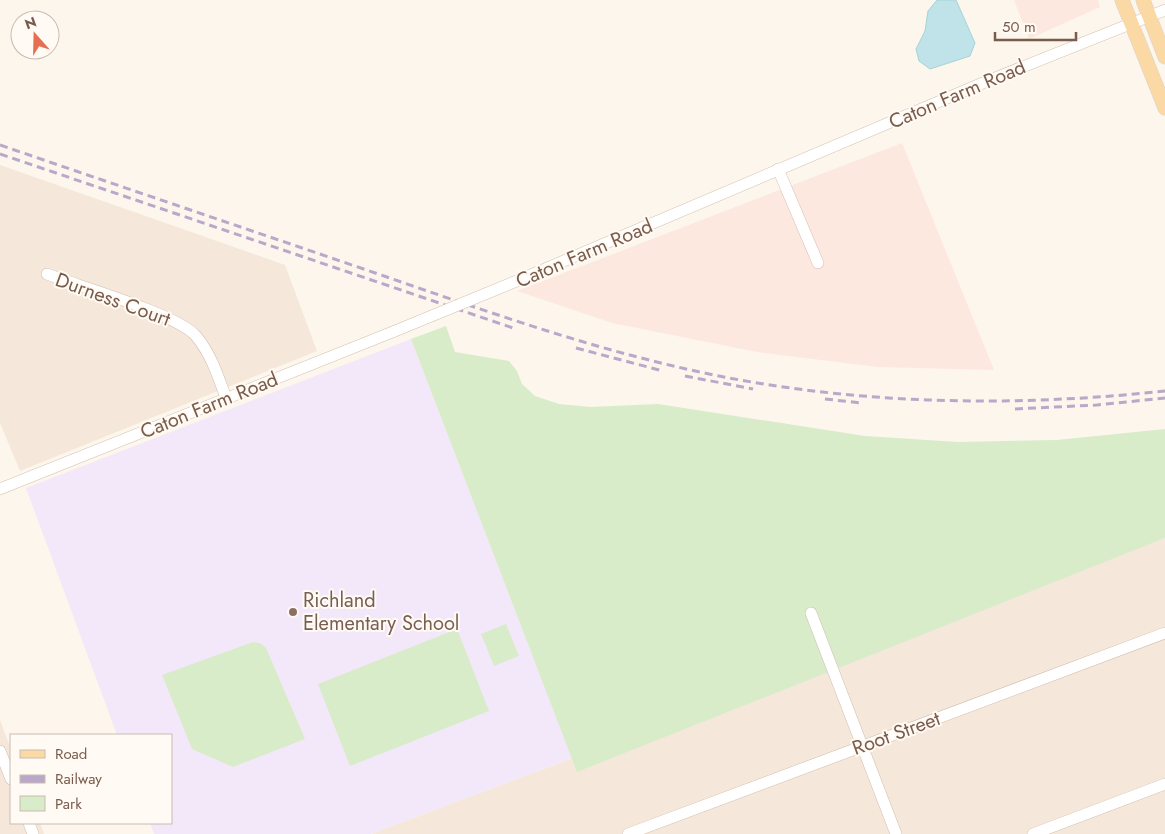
<svg xmlns="http://www.w3.org/2000/svg" width="1165" height="834" font-family="Jost,sans-serif">
<style>
.residential{fill:#f5e8da}
.commercial{fill:#fde8e0}
.education{fill:#f3e8fa}
.green{fill:#d8ecc9}
.water{fill:#bfe3e8;stroke:#a5d3da}
.lines{fill:none;stroke-linecap:round;stroke-linejoin:round}
.minor-casing{stroke:#d1beb0;stroke-width:12}
.major-casing{stroke:#dad1cd;stroke-width:15}
.minor{stroke:#fff;stroke-width:11}
.major{stroke:#fbd9a5;stroke-width:14}
.rail{stroke:#b9a8c9;stroke-width:3;stroke-dasharray:8 5;stroke-linecap:butt}
.minor-bridge-casing{stroke:#d1beb0;stroke-width:12;stroke-linecap:butt}
.minor-bridge{stroke:#fff;stroke-width:11}
.education-dot{fill:#8d6e63;stroke:#fffaf3;stroke-width:2}
.labels{text-anchor:middle;stroke-width:4;stroke-linejoin:round;paint-order:stroke}
.street-label{font-size:20px;fill:#7a5c4d;stroke:#fffaf3}
.education-label{font-size:20px;fill:#785e54;stroke:#fffaf3;text-anchor:start}
</style>
<rect width="100%" height="100%" fill="#fdf6ec"/>
<!-- residential -->
<g class="residential">
<path d="M 0,165 L 285,265 L 317,351 L 20,471 L 0,423 Z"/>
<path d="M 1165,538 L 1165,834 L 371,834 L 562,762 Z"/>
<path d="M 0,720 L 11,749 L 11,823 L 40,823 L 44,834 L 0,834 Z"/>
</g>
<!-- commercial -->
<g class="commercial">
<path d="M 1014,0 L 1098,0 L 1100,7 L 1029,39 Z"/>
<path d="M 902,143 L 994,370 L 877,367 L 757,352 L 612,323 L 517,291 Z"/>
</g>
<!-- education -->
<path class="education" d="M 411,339 L 572,758 L 371,834 L 154,834 L 150,823 L 171,823 L 171,735 L 117,735 L 26,488 Z"/>
<!-- green -->
<g class="green">
<path d="M 446,326 L 455,352 L 509,361 L 517,371 L 522,384 L 535,396 L 559,404 L 590,407 L 658,404 L 865,436 L 958,442 L 1057,440 L 1165,429 L 1165,538 L 577,772 L 411,339 Z"/>
<path d="M 506,624 L 519,656 L 494,666 L 481,634 Z"/>
<path d="M 457,629 L 489,711 L 350,766 L 318,684 Z"/>
<path d="M 253,642 L 260,643 L 266,648 L 305,739 L 233,767 L 192,749 L 162,675 Z"/>
</g>
<!-- water -->
<path class="water" d="M 937,0 L 956,0 L 975,43 L 970,56 L 930,69 L 919,61 L 916,49 L 925,31 L 928,11 Z"/>
<g class="lines">
<!-- minor casing -->
<g class="minor-casing">
<g id="minor">
<path d="M 778,169 L 818,263"/>
<path d="M 47,274 C 78,286 177,314 196,336 C 211,354 218,376 226,398"/>
<path d="M 519,280 L 985,82 L 1165,10"/>
<path d="M 0,489 L 395,331"/>
<path d="M 811,613 L 896,834"/>
<path d="M 0,751 L 11,779"/>
<path d="M 29,823 L 33,834"/>
<path d="M 628,834 L 1165,633"/>
<path d="M 1033,834 L 1165,784"/>
</g>
</g>
<!-- major casing -->
<g class="major-casing">
<g id="major">
<path d="M 1122,0 L 1165,108"/>
<path d="M 1143,0 L 1165,57"/>
</g>
</g>
<!-- minor -->
<use href="#minor" class="minor"/>
<!-- major -->
<use href="#major" class="major"/>
<!-- rail -->
<g class="rail">
<path d="M 0,145 C 128,189 256,232 384,276 C 494,314 604,353 719,376 C 866,405 1017,407 1165,391"/>
<path d="M 0,154 L 516,329"/>
<path d="M 576,348 L 663,371"/>
<path d="M 685,376 L 753,389"/>
<path d="M 825,399 L 862,403"/>
<path d="M 1015,409 L 1097,405 L 1165,398"/>
</g>
<!-- minor-bridge casing -->
<g class="minor-bridge-casing">
<path id="minor-bridge" d="M 395,331 L 519,280"/>
</g>
<!-- minor-bridge -->
<use href="#minor-bridge" class="minor-bridge"/>
</g>
<!-- markers -->
<circle class="education-dot" cx="293" cy="612" r="5"/>
<g class="labels">
<!-- street labels -->
<g class="street-label">
<text transform="translate(957 94) rotate(-23)" y="7">Caton Farm Road</text>
<text transform="translate(584 253) rotate(-23)" y="7">Caton Farm Road</text>
<text transform="translate(113 299) rotate(20)" y="7">Durness Court</text>
<text transform="translate(209 405) rotate(-22)" y="7">Caton Farm Road</text>
<text transform="translate(896 733) rotate(-20)" y="7">Root Street</text>
</g>
<!-- education labels -->
<g class="education-label">
<text x="303" y="607">Richland<tspan x="303" dy="23">Elementary School</tspan></text>
</g>
</g>
<!-- legend -->
<rect x="10" y="734" width="162" height="90" fill="#fffaf3" stroke="#cabbb1"/>
<rect x="20" y="750" width="25" height="8" fill="#fbd9a5" stroke="#cabbb1"/>
<text x="55" y="759" font-size="15" fill="#7a5c4d">Road</text>
<rect x="20" y="775" width="25" height="8" fill="#b9a8c9" stroke="#cabbb1"/>
<text x="55" y="784" font-size="15" fill="#7a5c4d">Railway</text>
<rect x="20" y="796" width="25" height="15" fill="#d8ecc9" stroke="#cabbb1"/>
<text x="55" y="809" font-size="15" fill="#7a5c4d">Park</text>
<!-- north arrow -->
<g transform="translate(35 35) rotate(340)"><circle r="24" fill="#fffaf3" stroke="#cabbb1"/>
<path d="M0-4L9 19L0 12L-9 19Z" fill="#e76f51"/>
<text y="-8" font-size="14" font-weight="bold" text-anchor="middle" fill="#7a5c4d">N</text>
</g>
<!-- scale -->
<path d="M995 32v8h81v-8" fill="none" stroke="#7a5c4d" stroke-width="2.5"/>
<text x="1002" y="32" font-size="15" fill="#7a5c4d" stroke="#fffaf3" stroke-width="4" paint-order="stroke">50 m</text>
</svg>
